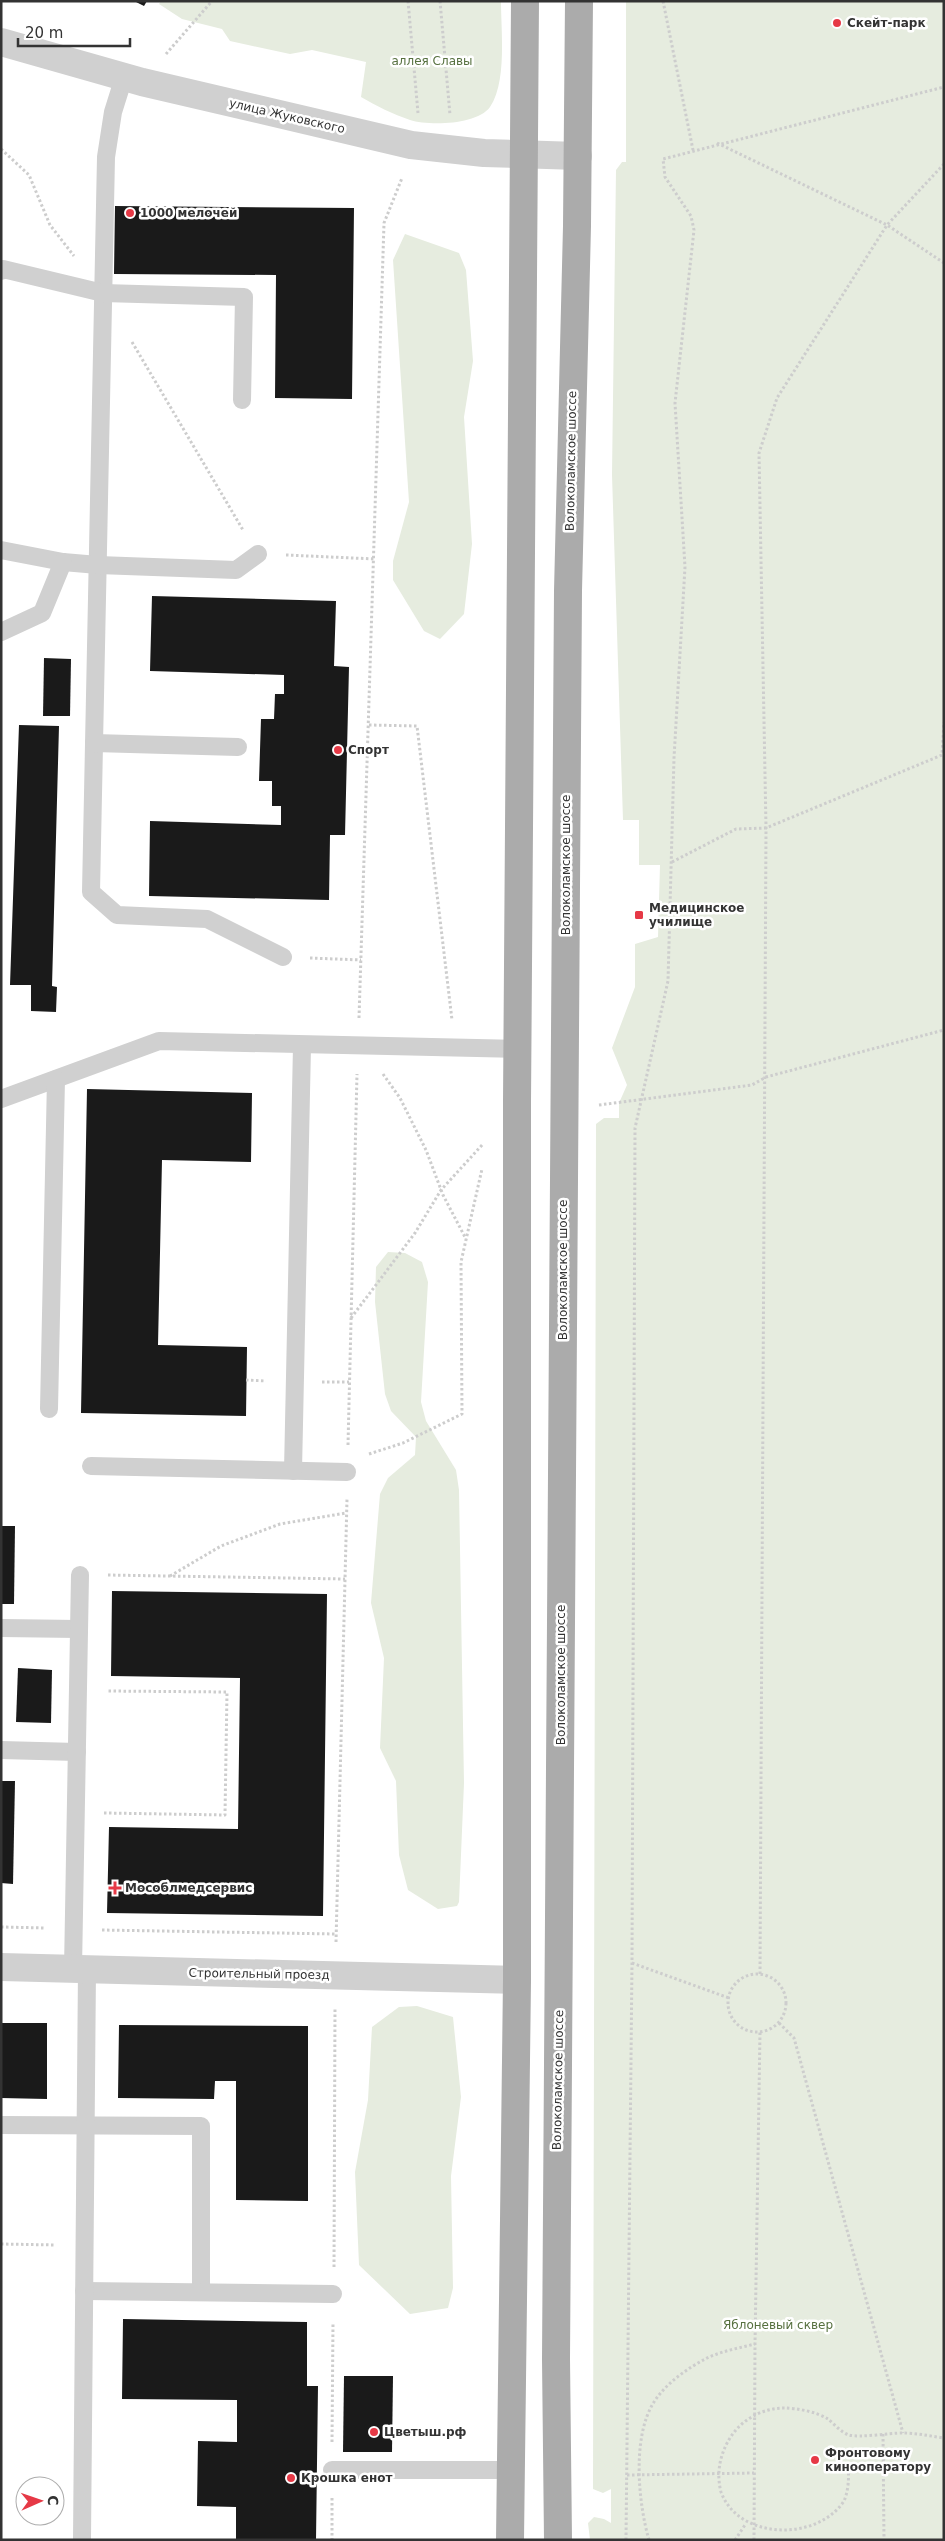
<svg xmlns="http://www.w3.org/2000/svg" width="945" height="2541" font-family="'DejaVu Sans',sans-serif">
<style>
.green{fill:#e6ecdf}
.building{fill:#1a1a1a}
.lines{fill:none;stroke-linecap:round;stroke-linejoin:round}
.path{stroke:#cdcdcd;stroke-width:3;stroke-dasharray:2.5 2.5;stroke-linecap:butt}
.service{stroke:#d0d0d0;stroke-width:18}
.minor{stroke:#d0d0d0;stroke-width:28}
.tertiary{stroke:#d0d0d0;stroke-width:28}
.primary{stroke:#ababab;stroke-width:28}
.poi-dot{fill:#e63946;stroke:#fff;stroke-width:2}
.labels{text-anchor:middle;stroke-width:5;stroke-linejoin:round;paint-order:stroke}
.poi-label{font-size:12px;font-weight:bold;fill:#333;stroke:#fff;text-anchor:start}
.park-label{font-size:12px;fill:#56703f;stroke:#fff}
.street-label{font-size:12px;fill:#333;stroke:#fff}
</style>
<rect width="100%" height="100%" fill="#fff"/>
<!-- green -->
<g class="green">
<path d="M 161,1 L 501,1 C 501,31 507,82 490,107 C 477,125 429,126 410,120 C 393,114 376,106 361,97 L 366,62 L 312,50 L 290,54 L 230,41 L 222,29 L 182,19 L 159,4 Z"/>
<path d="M 626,1 L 944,1 L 944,2540 L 590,2540 L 588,2523 L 594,2517 L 604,2519 L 611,2523 L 611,2489 L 603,2493 L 593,2489 L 596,1124 L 604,1118 L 619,1118 L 619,1103 L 627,1085 L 612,1048 L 635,987 L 635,944 L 658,937 L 660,865 L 639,865 L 639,820 L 623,820 L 612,475 L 616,170 L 622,162 L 626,162 Z"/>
<path d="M 405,234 L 459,253 L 466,270 L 473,361 L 464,417 L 472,544 L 464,614 L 440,639 L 424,631 L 393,580 L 393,561 L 409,502 L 393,260 Z"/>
<path d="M 388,1252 L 405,1253 L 422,1262 L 428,1282 L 421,1402 L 426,1421 L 456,1470 L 459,1490 L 464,1783 L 459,1902 L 457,1906 L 438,1909 L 408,1890 L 399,1855 L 396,1781 L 380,1748 L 384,1658 L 371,1603 L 380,1494 L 388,1478 L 415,1455 L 416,1437 L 391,1411 L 385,1394 L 375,1302 L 376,1267 Z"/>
<path d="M 417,2006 L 453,2017 L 461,2097 L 451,2176 L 453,2288 L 448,2308 L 410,2314 L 359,2265 L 355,2172 L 368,2100 L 372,2027 L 399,2007 Z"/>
</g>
<!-- building -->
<g class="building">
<path d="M 134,1 L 147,1 L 144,6 Z"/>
<path d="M 115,206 L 354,208 L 352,399 L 275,398 L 276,275 L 114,274 Z"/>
<path d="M 152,596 L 336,601 L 334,666 L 349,667 L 345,835 L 330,835 L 329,900 L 149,896 L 150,821 L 281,825 L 281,806 L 272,806 L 272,781 L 259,781 L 261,719 L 274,719 L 275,694 L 284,694 L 284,675 L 150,671 Z"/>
<path d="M 44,658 L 71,659 L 70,716 L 43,716 Z"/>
<path d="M 19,725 L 59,726 L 52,986 L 57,987 L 56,1012 L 31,1011 L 31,985 L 10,985 Z"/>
<path d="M 87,1089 L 252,1093 L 251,1162 L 162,1160 L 158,1345 L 247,1347 L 246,1416 L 81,1413 Z"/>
<path d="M 1,1526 L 15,1526 L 14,1604 L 1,1604 Z"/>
<path d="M 112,1591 L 327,1594 L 323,1916 L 107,1913 L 109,1827 L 238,1829 L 240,1678 L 111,1676 Z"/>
<path d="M 18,1668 L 52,1670 L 51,1723 L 16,1722 Z"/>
<path d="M 1,1781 L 15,1781 L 13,1884 L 1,1883 Z"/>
<path d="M 1,2023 L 47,2023 L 47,2099 L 1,2098 Z"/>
<path d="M 119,2025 L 308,2026 L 308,2201 L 236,2200 L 236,2081 L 215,2081 L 214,2099 L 118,2098 Z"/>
<path d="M 123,2319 L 307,2322 L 307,2386 L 318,2386 L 316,2540 L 236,2540 L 236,2507 L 197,2506 L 198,2441 L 237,2442 L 237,2400 L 122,2399 Z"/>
<path d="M 344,2376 L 393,2376 L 392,2452 L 343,2452 Z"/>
</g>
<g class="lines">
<!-- path -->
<g class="path">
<path d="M 408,1 L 418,113"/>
<path d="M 440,1 L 450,115"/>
<path d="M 663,1 L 693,150"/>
<path d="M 166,54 L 212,1"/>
<path d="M 717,143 L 887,225 L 944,263"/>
<path d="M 1,149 L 29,175 L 50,225 L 74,256"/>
<path d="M 132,342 L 243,530"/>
<path d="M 286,555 L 375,559"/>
<path d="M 369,725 L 417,726 L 452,1020"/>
<path d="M 672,862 L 736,829 L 766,828 L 942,755 L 944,722"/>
<path d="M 310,958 L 361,960"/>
<path d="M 359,1018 L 384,223 L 402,178"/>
<path d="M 383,1074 L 400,1098 L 426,1150 L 443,1195 L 466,1239"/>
<path d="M 599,1105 L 752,1085 L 766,1077 L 944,1030"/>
<path d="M 351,1318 L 415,1233 L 441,1190 L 483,1144"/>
<path d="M 246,1380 L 266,1381"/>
<path d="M 322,1382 L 349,1382"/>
<path d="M 348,1445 L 357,1074"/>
<path d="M 369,1454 L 403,1443 L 462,1414 L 461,1262 L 482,1169"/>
<path d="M 108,1575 L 345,1579"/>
<path d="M 170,1576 L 221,1546 L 280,1524 L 346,1513"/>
<path d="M 104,1813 L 225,1815 L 227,1692 L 107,1691"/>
<path d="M 1,1927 L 46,1928"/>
<path d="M 102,1930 L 336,1934"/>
<path d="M 336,1942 L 347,1499"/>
<path d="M 632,1963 L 729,1998"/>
<circle cx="757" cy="2003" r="29"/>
<path d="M 760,1974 L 766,828 L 759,453 L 777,398 L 887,225 L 944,164"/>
<path d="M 779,2023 L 794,2038 L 903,2433"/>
<path d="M 1,2244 L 56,2245"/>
<path d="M 334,2267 L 335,2008"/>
<path d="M 883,2434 L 884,2540"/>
<path d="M 332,2442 L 333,2323"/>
<path d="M 848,2463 C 849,2476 849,2489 844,2501 C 818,2541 739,2541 721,2492 C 716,2473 720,2454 730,2438 C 741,2420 762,2408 784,2408 C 797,2408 817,2412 828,2419 C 834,2424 842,2433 849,2435 C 859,2438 890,2433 902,2433 C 916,2433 930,2436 944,2438"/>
<path d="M 627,2475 L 754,2473"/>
<path d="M 332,2498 L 332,2540"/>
<path d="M 626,2540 L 632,1963 L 635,1128 L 668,981 L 674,758 L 685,567 L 675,403 L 694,230 L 691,216 L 665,177 L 663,159 L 944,87"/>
<path d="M 649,2540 C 638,2502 632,2436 654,2402 C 666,2383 688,2368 707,2358 C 722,2351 739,2348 755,2344"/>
<path d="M 735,2540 L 745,2525"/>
<path d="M 754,2540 L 755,2344 L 760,2032"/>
</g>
<!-- service -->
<g class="service">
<path d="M 124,77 L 113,112 L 106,157 L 91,892 L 117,915 L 207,919 L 283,957"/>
<path d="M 1,271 L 3,269 L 103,293 L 244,297 L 242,400"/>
<path d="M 1,550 L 63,562 L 98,565 L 236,570 L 258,554"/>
<path d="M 1,632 L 42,613 L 63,562"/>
<path d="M 94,743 L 238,747"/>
<path d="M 1,1099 L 159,1041 L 518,1049"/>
<path d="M 49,1409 L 56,1079"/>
<path d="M 91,1466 L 347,1472"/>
<path d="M 293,1471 L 302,1046"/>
<path d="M 1,1628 L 78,1629"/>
<path d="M 1,1750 L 77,1752"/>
<path d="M 73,1969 L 80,1575"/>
<path d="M 1,2125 L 201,2126 L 201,2292"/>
<path d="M 84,2291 L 333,2294"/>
<path d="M 332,2470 L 511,2470"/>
<path d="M 82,2540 L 87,1969"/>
</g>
<!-- minor -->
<path class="minor" d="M 1,1967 L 517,1980"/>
<!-- tertiary -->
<path class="tertiary" d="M 1,42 L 142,82 L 411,145 L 484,153 L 578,156"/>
<!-- primary -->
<g class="primary">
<path d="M 510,2540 L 517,1980 L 517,1103 L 525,1"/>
<path d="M 558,2540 L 556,2359 L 568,591 L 577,226 L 579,1"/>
</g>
</g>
<!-- markers -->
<g class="poi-dot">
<circle cx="837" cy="23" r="5"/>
<circle cx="130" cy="213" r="5"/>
<circle cx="338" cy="750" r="5"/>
<rect x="634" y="910" width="10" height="10" rx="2.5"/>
<path d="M112.5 1880.5h5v5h5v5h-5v5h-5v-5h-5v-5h5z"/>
<circle cx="374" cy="2432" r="5"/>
<circle cx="815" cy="2460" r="5"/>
<circle cx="291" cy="2478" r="5"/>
</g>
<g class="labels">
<!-- poi labels -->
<g class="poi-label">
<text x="847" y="27">Скейт-парк</text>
<text x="140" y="217">1000 мелочей</text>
<text x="348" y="754">Спорт</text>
<text x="649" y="912">Медицинское<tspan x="649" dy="14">училище</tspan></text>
<text x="125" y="1892">Мособлмедсервис</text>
<text x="384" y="2436">Цветыш.рф</text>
<text x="825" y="2457">Фронтовому<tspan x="825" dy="14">кинооператору</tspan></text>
<text x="301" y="2482">Крошка енот</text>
</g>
<!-- park labels -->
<g class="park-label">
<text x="432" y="65">аллея Славы</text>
<text x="778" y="2329">Яблоневый сквер</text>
</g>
<!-- street labels -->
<g class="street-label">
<text transform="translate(287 116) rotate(13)" y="4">улица Жуковского</text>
<text transform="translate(571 461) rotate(-89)" y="4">Волоколамское шоссе</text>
<text transform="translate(566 865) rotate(-90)" y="4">Волоколамское шоссе</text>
<text transform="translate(563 1270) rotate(-90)" y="4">Волоколамское шоссе</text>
<text transform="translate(561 1675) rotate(-90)" y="4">Волоколамское шоссе</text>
<text transform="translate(259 1974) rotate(1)" y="4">Строительный проезд</text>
<text transform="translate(558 2080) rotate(-89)" y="4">Волоколамское шоссе</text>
</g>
</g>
<!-- border -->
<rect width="945" height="2541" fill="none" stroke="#333333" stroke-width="5"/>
<!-- north arrow -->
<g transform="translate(40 2501) rotate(88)"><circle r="24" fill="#ffffff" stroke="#adadad"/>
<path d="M0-4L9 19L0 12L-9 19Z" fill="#e63946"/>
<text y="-8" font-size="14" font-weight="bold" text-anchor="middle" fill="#333333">С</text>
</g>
<!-- scale -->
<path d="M18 38v8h112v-8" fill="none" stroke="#333333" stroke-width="2.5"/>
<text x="25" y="38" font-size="15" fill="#333333" stroke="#ffffff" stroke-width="4" paint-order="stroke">20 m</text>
</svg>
